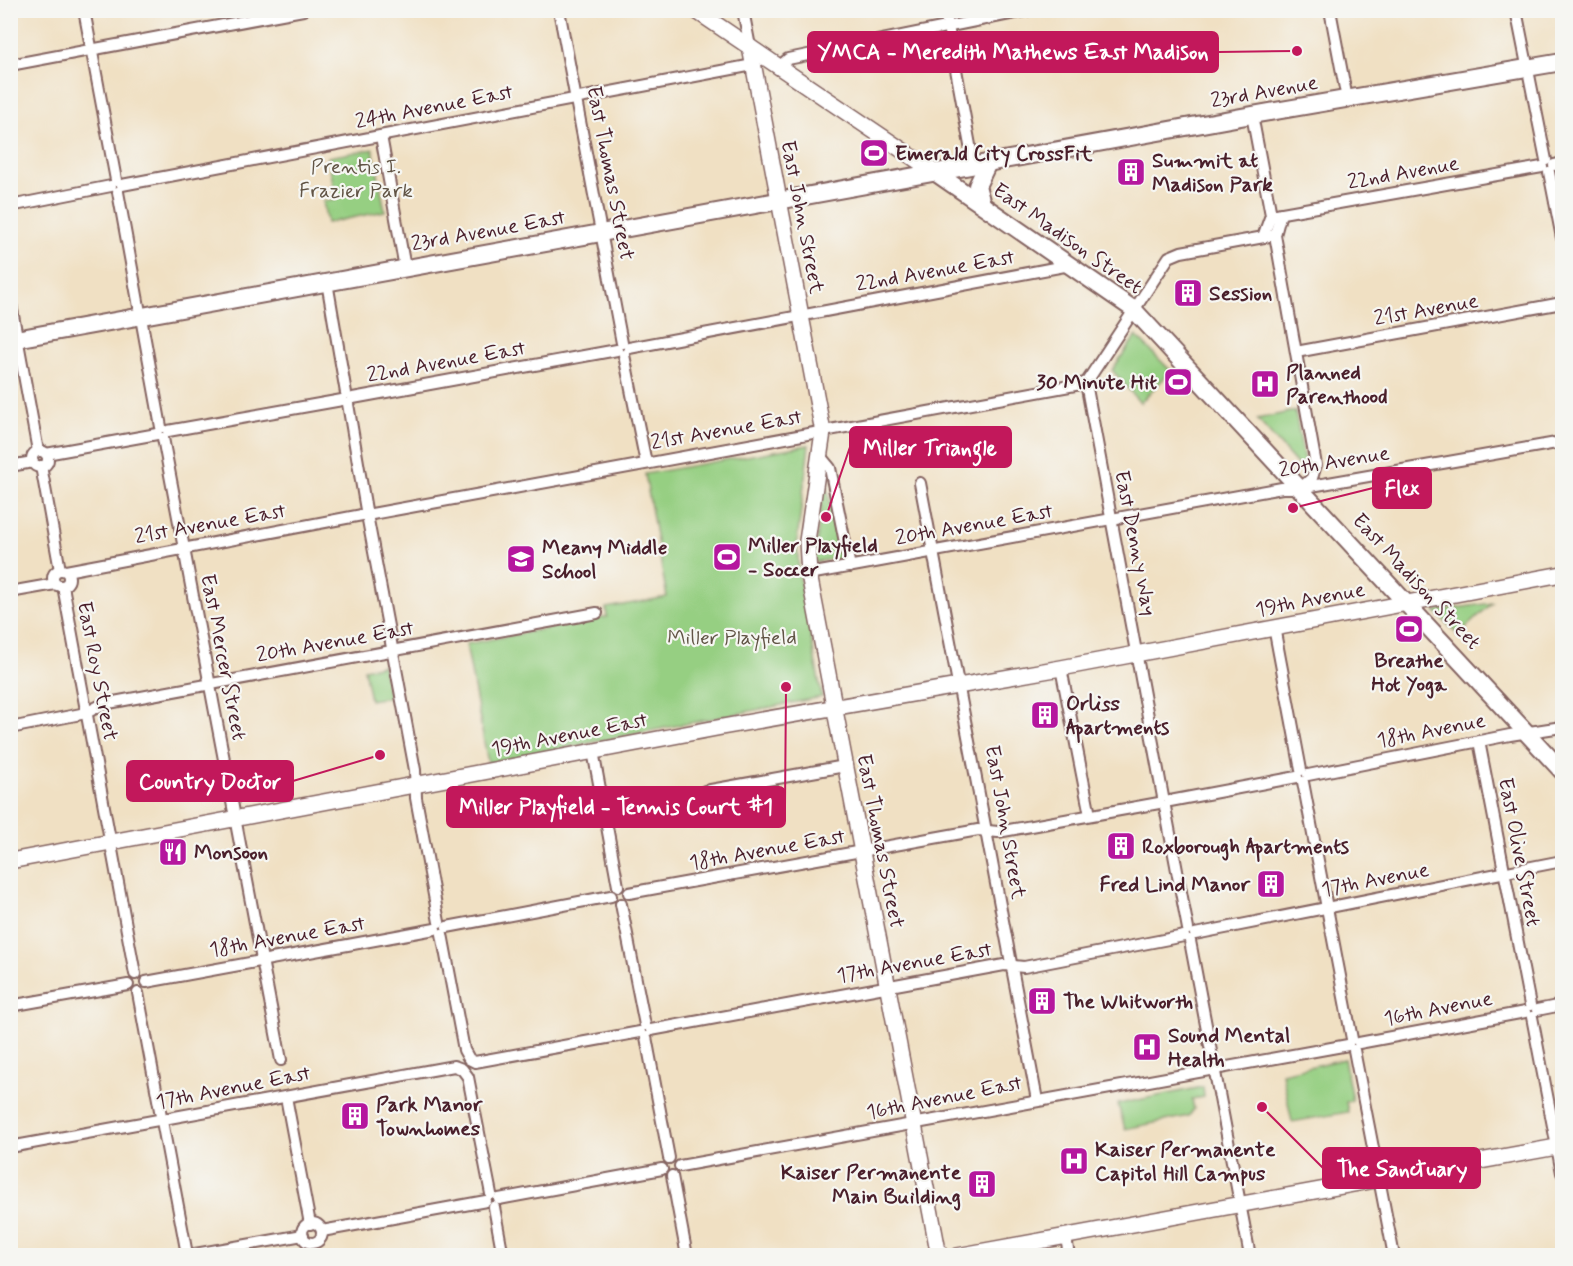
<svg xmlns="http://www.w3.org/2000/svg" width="1573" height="1266" font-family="Mynerve,sans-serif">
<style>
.green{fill:#96cf82;stroke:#707756;stroke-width:1.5}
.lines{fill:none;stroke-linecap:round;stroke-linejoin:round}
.street-casing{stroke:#846360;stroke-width:14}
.secondary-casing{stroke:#846360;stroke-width:18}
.primary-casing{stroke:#846360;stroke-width:20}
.street{stroke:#fff;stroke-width:10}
.secondary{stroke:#fff;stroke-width:15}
.primary{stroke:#fff;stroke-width:16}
.labels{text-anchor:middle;stroke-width:4.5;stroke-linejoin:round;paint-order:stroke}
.street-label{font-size:21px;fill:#4a1f2b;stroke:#f6f6f2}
.poi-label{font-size:21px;font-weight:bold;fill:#4a1f2b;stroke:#f6f6f2;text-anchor:start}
.park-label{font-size:21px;fill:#615445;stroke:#f6f6f2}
.leader{fill:none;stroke:#c2185b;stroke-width:2}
.callout-dot{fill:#c2185b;stroke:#f6f6f2;stroke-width:2}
.callout{fill:#c2185b;stroke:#c2185b;stroke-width:2}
.callout-label{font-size:22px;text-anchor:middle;font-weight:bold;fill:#fff}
</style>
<rect width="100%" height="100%" fill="#f6f6f2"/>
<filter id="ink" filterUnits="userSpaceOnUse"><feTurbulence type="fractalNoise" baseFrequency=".0167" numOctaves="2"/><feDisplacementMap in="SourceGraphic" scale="12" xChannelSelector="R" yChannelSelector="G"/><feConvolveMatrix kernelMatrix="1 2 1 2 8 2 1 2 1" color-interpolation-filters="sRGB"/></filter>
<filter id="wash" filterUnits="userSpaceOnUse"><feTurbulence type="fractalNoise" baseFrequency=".008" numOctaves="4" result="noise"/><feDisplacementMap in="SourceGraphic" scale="24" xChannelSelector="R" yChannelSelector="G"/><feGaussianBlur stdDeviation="1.35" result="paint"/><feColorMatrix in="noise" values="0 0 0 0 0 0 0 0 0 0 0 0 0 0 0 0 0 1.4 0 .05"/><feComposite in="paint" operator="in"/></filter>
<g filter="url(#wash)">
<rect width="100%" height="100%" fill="#f0e0c3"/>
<!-- green -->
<g class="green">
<path d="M 373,149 L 385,211 L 327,223 L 323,201 L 336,199 L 328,157 Z"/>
<path d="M 1136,336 L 1171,371 L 1140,403 L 1112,370 Z"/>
<path d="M 1295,411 L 1306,471 L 1304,472 L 1257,419 Z"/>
<path d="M 809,445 L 797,541 L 799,574 L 822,697 L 488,763 L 466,644 L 607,617 L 606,608 L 667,597 L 645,474 Z"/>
<path d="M 825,476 L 840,558 L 814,562 Z"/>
<path d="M 1492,603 L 1458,635 L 1435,611 Z"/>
<path d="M 383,665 L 389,697 L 370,700 L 364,669 Z"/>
<path d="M 1344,1059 L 1352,1100 L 1346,1102 L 1348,1112 L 1292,1122 L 1282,1073 Z"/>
<path d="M 1203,1087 L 1204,1097 L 1192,1099 L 1194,1109 L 1189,1116 L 1125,1129 L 1118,1104 Z"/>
</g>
</g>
<g filter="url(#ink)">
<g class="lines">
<!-- street casing -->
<g class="street-casing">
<g id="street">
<path d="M 84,10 L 116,180"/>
<path d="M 559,10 L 622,343"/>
<path d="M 743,10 L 750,47"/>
<path d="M 945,10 L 974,167"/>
<path d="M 1330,10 L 1347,99"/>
<path d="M 1516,10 L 1546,160"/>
<path d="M 10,65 L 303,10"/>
<path d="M 779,67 L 788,59 L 1030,10"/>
<path d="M 1252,115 L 1271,215 L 1263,237"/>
<path d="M 381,136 L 405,268"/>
<path d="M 1554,165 L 1562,163"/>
<path d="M 1549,172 L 1562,238"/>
<path d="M 122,185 L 753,65"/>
<path d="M 118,192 L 161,427"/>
<path d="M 10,206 L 111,186"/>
<path d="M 1281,213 L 1275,235 L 1316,465 L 1312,478 L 1303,486"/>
<path d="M 1271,215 L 1542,167"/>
<path d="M 327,282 L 346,393"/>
<path d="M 10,299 L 38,451"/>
<path d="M 629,348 L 1070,265"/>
<path d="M 1296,352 L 1562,303"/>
<path d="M 624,355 L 646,463"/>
<path d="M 353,398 L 617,350"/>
<path d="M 348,404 L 366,510"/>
<path d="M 168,431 L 342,400"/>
<path d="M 163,438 L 281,1060"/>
<circle cx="40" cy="459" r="8"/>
<path d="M 46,454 L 157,434"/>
<path d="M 820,456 L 830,468 L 850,567"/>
<path d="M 10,466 L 33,462"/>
<path d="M 41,466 L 60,570"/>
<path d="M 920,483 L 1037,1100"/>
<path d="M 372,514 L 1086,383"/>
<path d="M 368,520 L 415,770 L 416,798 L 439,922"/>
<circle cx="61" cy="578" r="8"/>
<path d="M 66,571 L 362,515"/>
<path d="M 809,574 L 1282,488 L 1300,488 L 1562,442"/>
<path d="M 63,586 L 135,974"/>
<path d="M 10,592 L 55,584"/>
<path d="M 1274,627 L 1301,770"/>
<path d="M 1061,668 L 1090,815"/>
<path d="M 10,728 L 86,713 L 103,704 L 597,613"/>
<path d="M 1479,741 L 1530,1005"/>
<path d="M 593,751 L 618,886"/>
<path d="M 1308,775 L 1510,735 L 1562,727"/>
<path d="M 1303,782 L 1352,1039"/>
<path d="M 705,791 L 845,766"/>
<path d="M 1163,797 L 1086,383 L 1169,257 L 1181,252 L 1275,235"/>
<path d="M 1170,801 L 1297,777"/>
<path d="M 1165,807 L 1188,929"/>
<path d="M 629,893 L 978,830 L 998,832 L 1159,803"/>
<path d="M 621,904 L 645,1025"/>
<path d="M 447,927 L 611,896"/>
<path d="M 442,934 L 464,1050 L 469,1059 L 475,1062 L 640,1032"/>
<path d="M 1195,934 L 1562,861"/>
<path d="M 1190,941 L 1250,1256"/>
<path d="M 146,982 L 435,929"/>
<path d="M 138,993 L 186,1249"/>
<path d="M 10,1006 L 128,985"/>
<path d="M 1537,1010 L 1562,1005"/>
<path d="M 1532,1017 L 1562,1173"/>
<path d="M 651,1030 L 1004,965 L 1024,967 L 1184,936"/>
<path d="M 646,1037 L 669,1158"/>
<path d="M 1359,1043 L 1525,1012"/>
<path d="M 1354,1050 L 1394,1256"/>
<path d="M 286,1097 L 310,1224"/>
<path d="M 10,1147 L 454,1066 L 462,1069 L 468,1077 L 491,1194"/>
<path d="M 680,1166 L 1348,1045"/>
<path d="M 672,1176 L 687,1256"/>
<path d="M 499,1199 L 662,1169"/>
<path d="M 494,1207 L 503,1256"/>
<circle cx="312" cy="1233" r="10"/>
<path d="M 322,1231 L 486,1201"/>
<path d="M 1066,1237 L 1069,1256"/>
<path d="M 195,1254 L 303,1235"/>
</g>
</g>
<!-- secondary casing -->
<g class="secondary-casing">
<g id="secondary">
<path d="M 695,10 L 936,173"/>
<path d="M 750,47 L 823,432 L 807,541 L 809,574 L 939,1256"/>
<path d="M 10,861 L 722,727 L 1061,668 L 1562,574"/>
<path d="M 957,1256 L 1562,1146"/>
</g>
</g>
<!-- primary casing -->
<g class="primary-casing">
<g id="primary">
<path d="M 936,173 L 1133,309 L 1562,771"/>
<path d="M 982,204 L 977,186 L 987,165"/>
<path d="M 10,340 L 1252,115 L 1562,62"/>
</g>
</g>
<!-- street -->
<use href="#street" class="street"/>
<!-- secondary -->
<use href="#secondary" class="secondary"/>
<!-- primary -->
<use href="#primary" class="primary"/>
</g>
</g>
<!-- icons -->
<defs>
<g id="stadium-square" transform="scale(1.5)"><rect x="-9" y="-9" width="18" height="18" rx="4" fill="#b5179e" stroke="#f6f6f2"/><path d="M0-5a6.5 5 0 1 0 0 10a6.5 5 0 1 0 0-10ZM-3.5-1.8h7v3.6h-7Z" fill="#fff"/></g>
<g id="building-square" transform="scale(1.5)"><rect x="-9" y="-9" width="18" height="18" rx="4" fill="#b5179e" stroke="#f6f6f2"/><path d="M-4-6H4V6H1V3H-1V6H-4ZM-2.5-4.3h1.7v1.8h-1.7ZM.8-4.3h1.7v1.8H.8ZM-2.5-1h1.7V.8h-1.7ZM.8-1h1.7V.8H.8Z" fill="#fff"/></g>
<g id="hospital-square" transform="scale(1.5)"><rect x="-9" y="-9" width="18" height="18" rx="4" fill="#b5179e" stroke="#f6f6f2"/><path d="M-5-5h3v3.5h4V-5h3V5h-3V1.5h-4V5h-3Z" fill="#fff"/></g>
<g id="school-square" transform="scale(1.5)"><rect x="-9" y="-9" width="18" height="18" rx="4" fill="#b5179e" stroke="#f6f6f2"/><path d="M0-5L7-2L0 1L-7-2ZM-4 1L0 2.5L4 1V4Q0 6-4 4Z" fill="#fff"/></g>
<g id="restaurant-square" transform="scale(1.5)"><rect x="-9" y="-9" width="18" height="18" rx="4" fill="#b5179e" stroke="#f6f6f2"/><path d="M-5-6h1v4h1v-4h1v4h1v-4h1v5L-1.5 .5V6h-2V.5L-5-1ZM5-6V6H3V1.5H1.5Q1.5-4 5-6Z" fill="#fff"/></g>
</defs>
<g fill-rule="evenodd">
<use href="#stadium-square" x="874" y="153"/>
<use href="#building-square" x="1131" y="172"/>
<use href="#building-square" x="1188" y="293"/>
<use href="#stadium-square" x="1178" y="382"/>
<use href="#hospital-square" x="1265" y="384"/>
<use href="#stadium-square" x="727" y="557"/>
<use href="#school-square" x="521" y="559"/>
<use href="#stadium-square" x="1409" y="629"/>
<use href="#building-square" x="1045" y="715"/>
<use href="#building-square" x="1121" y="846"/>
<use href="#restaurant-square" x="173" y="852"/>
<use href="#building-square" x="1271" y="884"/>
<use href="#building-square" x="1042" y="1001"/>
<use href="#hospital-square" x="1147" y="1047"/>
<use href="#building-square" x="355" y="1116"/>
<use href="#hospital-square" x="1074" y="1161"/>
<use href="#building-square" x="982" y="1184"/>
</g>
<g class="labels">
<!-- street labels -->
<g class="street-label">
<text transform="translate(1264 91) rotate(-10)" y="7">23rd Avenue</text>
<text transform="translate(434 106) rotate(-11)" y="7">24th Avenue East</text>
<text transform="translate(1403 172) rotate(-10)" y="7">22nd Avenue</text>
<text transform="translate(611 173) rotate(79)" y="7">East Thomas Street</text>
<text transform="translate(803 217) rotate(79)" y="7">East John Street</text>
<text transform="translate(488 230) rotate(-10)" y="7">23rd Avenue East</text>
<text transform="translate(1068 238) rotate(35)" y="7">East Madison Street</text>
<text transform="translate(935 270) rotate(-10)" y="7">22nd Avenue East</text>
<text transform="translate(1426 309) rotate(-10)" y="7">21st Avenue</text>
<text transform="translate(446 361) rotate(-10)" y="7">22nd Avenue East</text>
<text transform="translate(726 429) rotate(-10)" y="7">21st Avenue East</text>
<text transform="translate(1334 461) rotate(-9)" y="7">20th Avenue</text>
<text transform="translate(210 523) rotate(-10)" y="7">21st Avenue East</text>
<text transform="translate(974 524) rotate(-10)" y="7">20th Avenue East</text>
<text transform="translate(1136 543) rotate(79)" y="7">East Denny Way</text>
<text transform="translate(1417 581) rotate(47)" y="7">East Madison Street</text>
<text transform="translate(1310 599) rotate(-11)" y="7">19th Avenue</text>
<text transform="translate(335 641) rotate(-10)" y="7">20th Avenue East</text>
<text transform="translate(224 657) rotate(79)" y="7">East Mercer Street</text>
<text transform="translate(98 671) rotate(79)" y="7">East Roy Street</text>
<text transform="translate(1431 730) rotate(-11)" y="7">18th Avenue</text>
<text transform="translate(569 734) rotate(-11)" y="7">19th Avenue East</text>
<text transform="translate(1006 822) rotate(80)" y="7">East John Street</text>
<text transform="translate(881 841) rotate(79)" y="7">East Thomas Street</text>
<text transform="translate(767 849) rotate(-10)" y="7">18th Avenue East</text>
<text transform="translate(1520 852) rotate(79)" y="7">East Olive Street</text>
<text transform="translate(1375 879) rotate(-11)" y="7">17th Avenue</text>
<text transform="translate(287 936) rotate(-10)" y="7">18th Avenue East</text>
<text transform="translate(914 962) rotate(-10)" y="7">17th Avenue East</text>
<text transform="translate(1438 1008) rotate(-11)" y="7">16th Avenue</text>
<text transform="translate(233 1087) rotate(-11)" y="7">17th Avenue East</text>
<text transform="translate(944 1097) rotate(-11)" y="7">16th Avenue East</text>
</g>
<!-- poi labels -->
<g class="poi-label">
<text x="895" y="160">Emerald City CrossFit</text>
<text x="1152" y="167">Summit at<tspan x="1152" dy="24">Madison Park</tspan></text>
<text x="1209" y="300">Session</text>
<text x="1286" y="379">Planned<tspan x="1286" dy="24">Parenthood</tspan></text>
<text x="1157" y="389" text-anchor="end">30 Minute Hit</text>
<text x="748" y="552">Miller Playfield<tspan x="748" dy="24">- Soccer</tspan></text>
<text x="542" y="554">Meany Middle<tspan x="542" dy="24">School</tspan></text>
<text x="1409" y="667" text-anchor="middle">Breathe<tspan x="1409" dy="24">Hot Yoga</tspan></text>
<text x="1066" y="710">Orliss<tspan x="1066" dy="24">Apartments</tspan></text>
<text x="1142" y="853">Roxborough Apartments</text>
<text x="194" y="859">Monsoon</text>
<text x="1250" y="891" text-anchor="end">Fred Lind Manor</text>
<text x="1063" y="1008">The Whitworth</text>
<text x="1168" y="1042">Sound Mental<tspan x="1168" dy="24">Health</tspan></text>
<text x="376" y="1111">Park Manor<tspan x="376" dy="24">Townhomes</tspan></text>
<text x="1095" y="1156">Kaiser Permanente<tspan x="1095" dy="24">Capitol Hill Campus</tspan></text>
<text x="961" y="1179" text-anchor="end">Kaiser Permanente<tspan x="961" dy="24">Main Building</tspan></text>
</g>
<!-- park labels -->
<g class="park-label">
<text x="356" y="173">Prentis I.<tspan x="356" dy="24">Frazier Park</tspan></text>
<text x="732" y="644">Miller Playfield</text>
</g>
</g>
<!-- callouts -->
<path class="leader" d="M1297 51L1218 52M826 517L850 447M1293 508L1373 488M380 755L293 781M786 687L785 807M1262 1107L1323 1168"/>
<g class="callout-dot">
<circle cx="1297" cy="51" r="6"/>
<circle cx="826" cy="517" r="6"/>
<circle cx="1293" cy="508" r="6"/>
<circle cx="380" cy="755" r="6"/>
<circle cx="786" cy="687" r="6"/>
<circle cx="1262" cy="1107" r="6"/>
</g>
<g class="callout">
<rect x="808" y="32" width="410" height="40" rx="6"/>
<rect x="850" y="427" width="161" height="40" rx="6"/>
<rect x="1373" y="468" width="58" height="40" rx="6"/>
<rect x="127" y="761" width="166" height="40" rx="6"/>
<rect x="447" y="787" width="338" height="40" rx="6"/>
<rect x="1323" y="1148" width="157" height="40" rx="6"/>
</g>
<g class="callout-label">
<text x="1013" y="59">YMCA - Meredith Mathews East Madison</text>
<text x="930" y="455">Miller Triangle</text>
<text x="1402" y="496">Flex</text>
<text x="210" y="789">Country Doctor</text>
<text x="616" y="814">Miller Playfield - Tennis Court #1</text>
<text x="1402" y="1176">The Sanctuary</text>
</g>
<!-- margin -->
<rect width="1573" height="1266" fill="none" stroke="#f6f6f2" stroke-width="36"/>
</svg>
